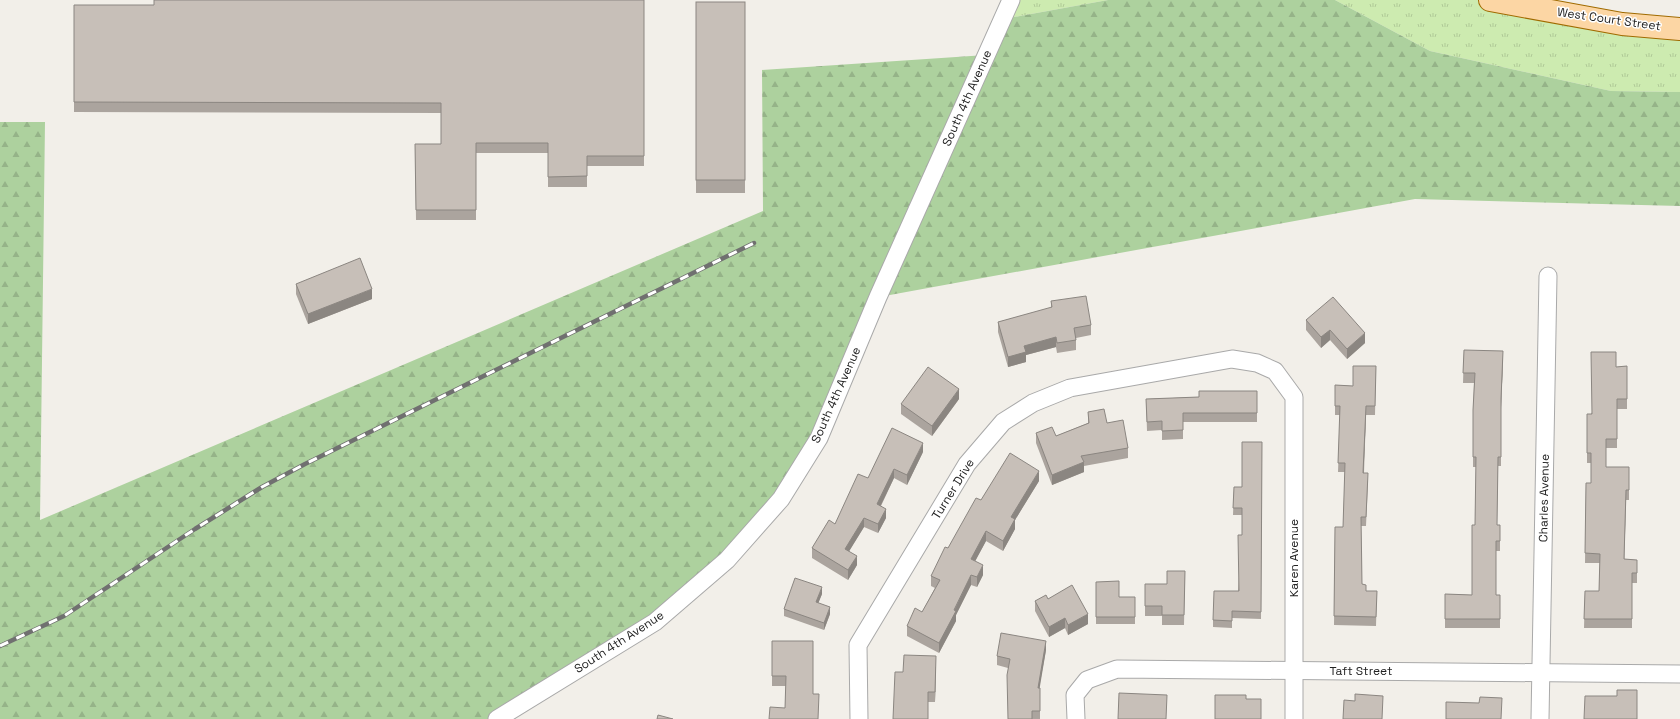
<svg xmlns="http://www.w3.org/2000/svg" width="1680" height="719" font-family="'Space Grotesk',sans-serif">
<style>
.grass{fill:url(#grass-tufts)}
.forest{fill:url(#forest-firs)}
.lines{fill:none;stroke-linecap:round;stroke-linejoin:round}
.minor-casing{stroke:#a9a9a9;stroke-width:19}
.major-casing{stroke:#a06b00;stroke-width:24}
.minor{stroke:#fff;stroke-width:17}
.major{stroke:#fcd6a4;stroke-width:22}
.rail-casing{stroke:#707070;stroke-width:4.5}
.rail{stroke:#fff;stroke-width:3;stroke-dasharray:9;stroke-linecap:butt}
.wall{fill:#aba49e}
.shaded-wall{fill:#8b8681}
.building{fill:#c7bfb8;stroke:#8b8681}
.labels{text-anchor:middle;stroke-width:3;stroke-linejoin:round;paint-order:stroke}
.street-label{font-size:12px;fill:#222;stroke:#fff}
</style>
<defs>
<pattern id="grass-tufts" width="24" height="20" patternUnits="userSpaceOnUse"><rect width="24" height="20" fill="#cdebb0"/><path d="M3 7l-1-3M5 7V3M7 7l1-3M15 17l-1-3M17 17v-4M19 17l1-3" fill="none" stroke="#b0c997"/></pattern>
<pattern id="forest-firs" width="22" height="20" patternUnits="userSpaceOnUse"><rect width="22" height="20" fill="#add19e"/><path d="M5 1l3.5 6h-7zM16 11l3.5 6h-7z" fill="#95b388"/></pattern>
</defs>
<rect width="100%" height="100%" fill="#f2efe9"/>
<!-- grass -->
<g class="grass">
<path d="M 1011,0 L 1108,0 L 1003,19 Z"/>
<path d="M 1335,0 L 1490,0 L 1680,29 L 1680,92 L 1611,91 L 1430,51 Z"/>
</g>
<!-- forest -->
<path class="forest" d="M 1108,0 L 1335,0 L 1430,51 L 1611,91 L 1680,92 L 1680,206 L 1415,199 L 879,297 L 781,499 L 655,622 L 497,719 L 0,719 L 0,122 L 45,122 L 40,520 L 763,211 L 762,70 L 986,55 L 1003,19 Z"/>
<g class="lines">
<!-- minor casing -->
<g class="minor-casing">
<g id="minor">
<path d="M 497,719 L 655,622 L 727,560 L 781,499 L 819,438 L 878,297 L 1011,0"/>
<path d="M 859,719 L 858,645 L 967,464 L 1003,422 L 1033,403 L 1070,388 L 1232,359 L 1257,363 L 1275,371 L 1294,397 L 1294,719"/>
<path d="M 1076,719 L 1075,695 L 1087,680 L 1117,669 L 1680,674"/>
<path d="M 1540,719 L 1548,276"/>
</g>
</g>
<!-- major casing -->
<g class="major-casing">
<path id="major" d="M 1490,0 L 1622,24 L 1680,29"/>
</g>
<!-- minor -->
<use href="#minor" class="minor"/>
<!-- major -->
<use href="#major" class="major"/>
<!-- rail casing -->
<g class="rail-casing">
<path id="rail" d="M 0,646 L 64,616 L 195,529 L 262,487 L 305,464 L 754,243"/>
</g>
<!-- rail -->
<use href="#rail" class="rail"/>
</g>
<!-- wall -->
<g class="wall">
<path d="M 644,0 L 644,166 L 587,166 L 587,187 L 548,187 L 548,153 L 476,153 L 476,220 L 416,220 L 415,144 L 441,144 L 441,113 L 74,112 L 74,5 L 154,5 Z"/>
<rect x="696" y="2" width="49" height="191"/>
<path d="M 296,284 L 372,299 L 308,324 L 296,294 Z"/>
<path d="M 1051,301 L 1091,325 L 1091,335 L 1076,338 L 1076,350 L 1057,353 L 1056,347 L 1026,355 L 1026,362 L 1008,367 L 998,332 L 998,322 L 1051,308 Z"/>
<path d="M 1306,320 L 1365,343 L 1347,359 L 1330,340 L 1321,348 L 1306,330 Z"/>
<path d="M 1464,350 L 1503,360 L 1501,407 L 1501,466 L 1498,466 L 1497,525 L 1500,525 L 1500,551 L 1496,551 L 1496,595 L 1500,595 L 1500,628 L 1445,628 L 1445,594 L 1472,595 L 1475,525 L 1476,467 L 1473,467 L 1473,419 L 1474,383 L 1463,383 Z"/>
<path d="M 1376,366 L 1375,415 L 1366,415 L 1364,473 L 1368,482 L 1366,526 L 1361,526 L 1362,584 L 1366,591 L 1377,591 L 1376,626 L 1334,625 L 1335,527 L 1343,527 L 1345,472 L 1338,472 L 1340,415 L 1335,415 L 1335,385 L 1353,386 Z"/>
<path d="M 1627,366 L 1627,409 L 1617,409 L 1617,448 L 1606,448 L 1606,467 L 1629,467 L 1629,500 L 1626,500 L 1624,559 L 1637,560 L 1637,583 L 1632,583 L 1632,628 L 1584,628 L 1585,591 L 1599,591 L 1600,563 L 1585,563 L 1586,483 L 1591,483 L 1591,463 L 1587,463 L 1587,414 L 1591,414 L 1616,367 Z"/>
<path d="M 1257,391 L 1257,422 L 1183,422 L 1183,439 L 1162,440 L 1162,430 L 1147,431 L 1146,399 L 1199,397 Z"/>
<path d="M 959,399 L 932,436 L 901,414 L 901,404 Z"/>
<path d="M 1088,412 L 1107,423 L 1128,448 L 1128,458 L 1084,466 L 1084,472 L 1052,485 L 1036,443 L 1036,433 L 1056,436 L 1088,423 Z"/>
<path d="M 1262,442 L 1261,619 L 1232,618 L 1232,628 L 1213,627 L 1213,620 L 1238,591 L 1242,535 L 1242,515 L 1233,515 L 1234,487 L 1242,487 Z"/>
<path d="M 923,452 L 907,485 L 894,478 L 881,506 L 886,518 L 878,533 L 864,527 L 849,551 L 857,565 L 848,580 L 812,558 L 812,548 L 835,524 L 868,478 Z"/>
<path d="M 1039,481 L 1015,520 L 1015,529 L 1003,551 L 986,541 L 975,561 L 983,575 L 977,587 L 971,585 L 956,615 L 956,621 L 939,653 L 907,636 L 907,626 L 922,612 L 935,588 L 931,586 L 931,576 L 948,548 L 981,500 Z"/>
<path d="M 1185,571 L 1184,625 L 1162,625 L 1162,616 L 1145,616 L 1145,584 L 1167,584 Z"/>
<path d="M 1096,582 L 1119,597 L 1135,597 L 1135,624 L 1096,624 Z"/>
<path d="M 822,594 L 818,603 L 830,614 L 824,630 L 784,616 L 784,609 Z"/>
<path d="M 1048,599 L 1088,624 L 1068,635 L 1065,628 L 1049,637 L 1035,611 L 1035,601 Z"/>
<path d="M 772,641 L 813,694 L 785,708 L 786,686 L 772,686 Z"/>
<path d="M 1046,650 L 1039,688 L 1040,688 L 1040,719 L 1008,719 L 1008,668 L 997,665 L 997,656 Z"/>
<path d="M 936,667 L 935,702 L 928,702 L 903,672 Z"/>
</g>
<!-- shaded-wall -->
<g class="shaded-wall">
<path d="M 372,289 L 372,299 L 308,324 L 308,314 Z"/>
<path d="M 1330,330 L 1330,340 L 1321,348 L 1321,337 Z"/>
<path d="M 1365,333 L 1365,343 L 1347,359 L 1347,349 Z"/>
<path d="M 1056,337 L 1056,347 L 1026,355 L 1026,362 L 1008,367 L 1008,357 L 1024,346 Z"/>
<path d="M 1503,351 L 1503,360 L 1501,409 L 1501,399 Z"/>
<path d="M 959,389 L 959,399 L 932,436 L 932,426 Z"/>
<path d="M 1366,406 L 1366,415 L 1363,482 L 1363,473 Z"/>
<path d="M 923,443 L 923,452 L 907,485 L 907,475 Z"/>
<path d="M 1084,462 L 1084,472 L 1052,485 L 1052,475 Z"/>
<path d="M 894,469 L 894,478 L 877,513 L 877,504 Z"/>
<path d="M 1039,471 L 1039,481 L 1015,520 L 1015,529 L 1003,551 L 1003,541 L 1011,517 Z"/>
<path d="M 1626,490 L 1626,500 L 1624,569 L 1624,559 Z"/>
<path d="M 886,509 L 886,518 L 878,533 L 878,524 Z"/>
<path d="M 864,518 L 864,527 L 845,558 L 845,549 Z"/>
<path d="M 986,531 L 986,541 L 971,569 L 971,559 Z"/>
<path d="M 857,556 L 857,565 L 848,580 L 848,570 Z"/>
<path d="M 983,565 L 983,575 L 977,587 L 977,577 Z"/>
<path d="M 971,575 L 971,585 L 956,615 L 956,621 L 939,653 L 939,643 Z"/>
<path d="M 822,587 L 822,594 L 816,609 L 816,602 Z"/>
<path d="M 830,607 L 830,614 L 824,630 L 824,623 Z"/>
<path d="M 1088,614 L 1088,624 L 1068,635 L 1068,625 Z"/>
<path d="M 1065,618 L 1065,628 L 1049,637 L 1049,627 Z"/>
<path d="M 1046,641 L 1046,650 L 1038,698 L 1038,688 Z"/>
<path d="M 936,656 L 936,667 L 935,702 L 935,692 Z"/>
</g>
<!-- building -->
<g class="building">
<path d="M 154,0 L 644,0 L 644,156 L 587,156 L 587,176 L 548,177 L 548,143 L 476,143 L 476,210 L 416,210 L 415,144 L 441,144 L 441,103 L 74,102 L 74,5 L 154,5 Z"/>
<rect x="696" y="2" width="49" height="178"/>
<path d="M 360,258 L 372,289 L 308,314 L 296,284 Z"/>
<path d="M 1086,296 L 1091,325 L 1074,328 L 1076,340 L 1057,343 L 1056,337 L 1024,346 L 1026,352 L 1008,357 L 998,322 L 1052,307 L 1051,301 Z"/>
<path d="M 1333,297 L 1365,333 L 1347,349 L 1330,330 L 1321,337 L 1306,320 Z"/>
<path d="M 1464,350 L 1503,351 L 1501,399 L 1501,457 L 1498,457 L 1497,525 L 1500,525 L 1500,541 L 1496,541 L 1496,595 L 1500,595 L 1500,619 L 1445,619 L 1445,594 L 1472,595 L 1472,525 L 1475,525 L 1476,457 L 1473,457 L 1473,410 L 1475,373 L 1463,373 Z"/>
<path d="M 1591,352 L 1616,352 L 1616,367 L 1627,366 L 1627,399 L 1617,399 L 1617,439 L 1606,439 L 1606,467 L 1629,467 L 1629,490 L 1626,490 L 1624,559 L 1637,560 L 1637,573 L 1632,573 L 1632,619 L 1584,619 L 1585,591 L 1599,591 L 1600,554 L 1585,553 L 1586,483 L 1591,483 L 1591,453 L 1587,453 L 1587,414 L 1592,414 Z"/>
<path d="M 1353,366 L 1376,366 L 1375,406 L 1366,406 L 1363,473 L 1368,473 L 1366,517 L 1361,517 L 1362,584 L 1366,585 L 1366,591 L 1377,591 L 1376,617 L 1334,616 L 1335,527 L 1343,527 L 1345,463 L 1338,463 L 1340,406 L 1335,406 L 1335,385 L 1353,386 Z"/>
<path d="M 928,367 L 959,389 L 932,426 L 901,404 Z"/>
<path d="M 1199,391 L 1257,391 L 1257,413 L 1183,413 L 1183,430 L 1162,431 L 1162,421 L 1147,422 L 1146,399 L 1199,397 Z"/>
<path d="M 1104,409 L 1107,423 L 1123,420 L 1128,448 L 1081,456 L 1084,462 L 1052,475 L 1036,433 L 1052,427 L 1056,436 L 1089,423 L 1088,412 Z"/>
<path d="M 892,428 L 923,443 L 907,475 L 894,469 L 877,504 L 886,509 L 878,524 L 864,518 L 845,549 L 857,556 L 848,570 L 812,548 L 829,520 L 835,524 L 858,474 L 868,478 Z"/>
<path d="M 1242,442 L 1262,442 L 1261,612 L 1232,611 L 1232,621 L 1213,620 L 1214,591 L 1239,591 L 1238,535 L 1242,535 L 1242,508 L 1233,508 L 1234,487 L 1242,487 Z"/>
<path d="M 1010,453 L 1039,471 L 1011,517 L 1015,519 L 1003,541 L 986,531 L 971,559 L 983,565 L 977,577 L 971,575 L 954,610 L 956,611 L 939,643 L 907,626 L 915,608 L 922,612 L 940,580 L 931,576 L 945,547 L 948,548 L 976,498 L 981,500 Z"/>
<path d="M 1167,571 L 1185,571 L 1184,615 L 1162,615 L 1162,606 L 1145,606 L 1145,584 L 1167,584 Z"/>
<path d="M 795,578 L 822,587 L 816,602 L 830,607 L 824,623 L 784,609 Z"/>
<path d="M 1119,581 L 1119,597 L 1135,597 L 1135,617 L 1096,617 L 1096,582 Z"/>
<path d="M 1072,585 L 1088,614 L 1068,625 L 1065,618 L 1049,627 L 1035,601 L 1046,595 L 1048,599 Z"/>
<path d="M 1001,633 L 1046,641 L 1038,688 L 1040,688 L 1040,711 L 1032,711 L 1032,719 L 1008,719 L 1007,675 L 1010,659 L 997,656 Z"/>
<path d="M 772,641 L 813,641 L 813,694 L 819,694 L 818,719 L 769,719 L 770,707 L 785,708 L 786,676 L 772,676 Z"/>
<path d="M 904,655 L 936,656 L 935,692 L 928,692 L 928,719 L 893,719 L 895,672 L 903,672 Z"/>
<path d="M 1617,690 L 1637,690 L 1637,719 L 1584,719 L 1585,696 L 1617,696 Z"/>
<path d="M 1119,693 L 1167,695 L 1166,719 L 1118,719 Z"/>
<path d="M 1355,694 L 1383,696 L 1382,719 L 1343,719 L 1344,700 L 1355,701 Z"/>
<path d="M 1215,695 L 1246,695 L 1246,699 L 1261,699 L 1261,719 L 1215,719 Z"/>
<path d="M 1480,697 L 1502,698 L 1501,719 L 1446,719 L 1446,702 L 1479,703 Z"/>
<path d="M 658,715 L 673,719 L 657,719 Z"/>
</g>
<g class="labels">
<!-- street labels -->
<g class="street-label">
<text transform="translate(1609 19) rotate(8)" y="4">West Court Street</text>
<text transform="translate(967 98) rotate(-66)" y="4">South 4th Avenue</text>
<text transform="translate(836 395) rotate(-66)" y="4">South 4th Avenue</text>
<text transform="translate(953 489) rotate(-58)" y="4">Turner Drive</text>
<text transform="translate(1544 498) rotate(-89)" y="4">Charles Avenue</text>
<text transform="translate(1294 558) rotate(-90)" y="4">Karen Avenue</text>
<text transform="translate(619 642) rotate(-33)" y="4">South 4th Avenue</text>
<text x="1361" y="675">Taft Street</text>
</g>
</g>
</svg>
